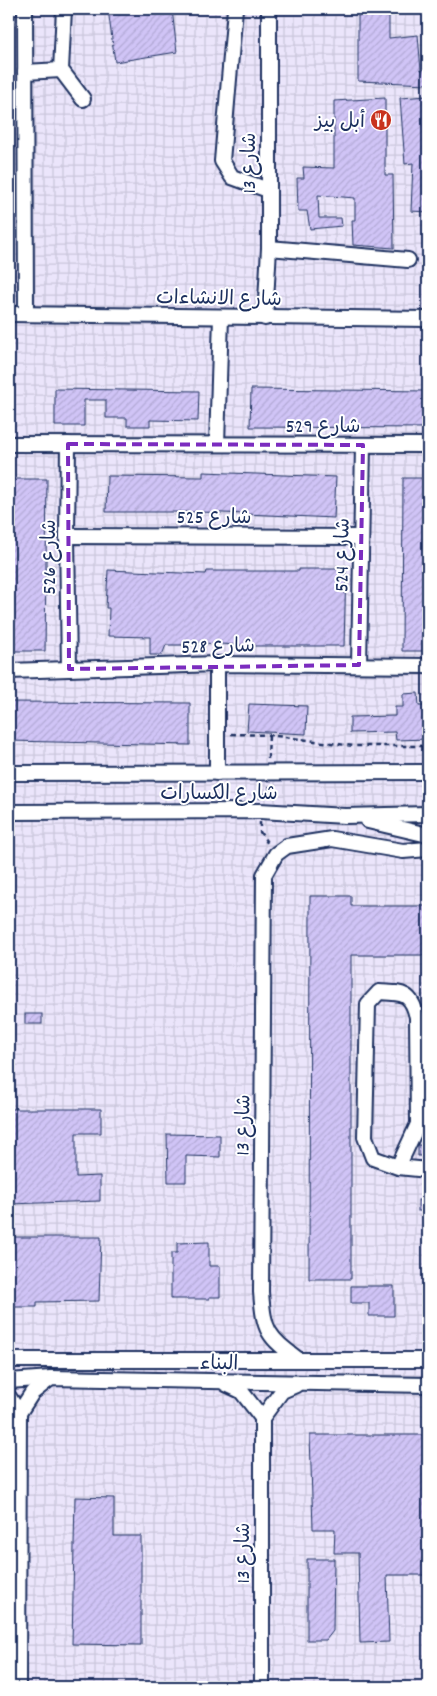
<svg xmlns="http://www.w3.org/2000/svg" width="437" height="1696" font-family="Dekko,'Playpen Sans Arabic',sans-serif">
<style>
.industrial{fill:url(#industrial-grid)}
.building{fill:url(#building-hatch);stroke:#1b2f5e}
.lines{fill:none;stroke-linecap:round;stroke-linejoin:round}
.minor-casing{stroke:#1b2f5e;stroke-width:18}
.path{stroke:#1b2f5e;stroke-width:2.5;stroke-dasharray:5 4;stroke-linecap:butt}
.minor{stroke:#fff;stroke-width:14}
.marked{fill:none;stroke:#7b2cbf;stroke-width:4;stroke-dasharray:10 6;stroke-linejoin:round}
.labels{text-anchor:middle;stroke-width:4;stroke-linejoin:round;paint-order:stroke}
.poi-label{font-size:20px;fill:#1b2f5e;stroke:#fff;text-anchor:end}
.street-label{font-size:20px;fill:#1b2f5e;stroke:#fff}
</style>
<defs>
<pattern id="industrial-grid" width="8" height="8" patternUnits="userSpaceOnUse" patternTransform="scale(1.25)"><rect width="8" height="8" fill="#ebe5fb"/><path d="M0 4h8M4 0v8" fill="none" stroke="#c9c5da"/></pattern>
<pattern id="building-hatch" width="6" height="6" patternUnits="userSpaceOnUse" patternTransform="scale(1.25)"><rect width="6" height="6" fill="#d0c4f6"/><path d="M-1 1l2-2M0 6l6-6M5 7l2-2" fill="none" stroke="#b2a9d5"/></pattern>
</defs>
<rect width="100%" height="100%" fill="#f6f3fd"/>
<filter id="ink" filterUnits="userSpaceOnUse"><feTurbulence type="fractalNoise" baseFrequency=".02" numOctaves="2"/><feDisplacementMap in="SourceGraphic" scale="10" xChannelSelector="R" yChannelSelector="G"/><feConvolveMatrix kernelMatrix="1 2 1 2 8 2 1 2 1" color-interpolation-filters="sRGB"/></filter>
<g filter="url(#ink)">
<!-- industrial -->
<rect class="industrial" x="9" y="9" width="419" height="1678"/>
<!-- building -->
<g class="building">
<path d="M 108,9 L 172,9 L 177,52 L 115,62 Z"/>
<path d="M 358,9 L 389,9 L 389,38 L 418,35 L 421,70 L 428,69 L 428,84 L 358,81 Z"/>
<path d="M 428,96 L 428,212 L 411,211 L 413,163 L 405,164 L 400,98 Z"/>
<path d="M 385,98 L 385,175 L 393,175 L 394,248 L 353,245 L 352,220 L 355,220 L 355,198 L 318,195 L 319,218 L 341,218 L 342,226 L 310,229 L 307,211 L 298,211 L 297,178 L 304,178 L 303,167 L 334,168 L 334,101 Z"/>
<path d="M 55,389 L 199,391 L 198,421 L 150,420 L 150,426 L 127,426 L 127,418 L 106,418 L 106,400 L 84,400 L 84,426 L 55,426 Z"/>
<path d="M 251,389 L 428,391 L 428,428 L 250,427 Z"/>
<path d="M 203,472 L 336,477 L 334,518 L 201,512 L 106,512 L 107,476 L 203,477 Z"/>
<path d="M 403,478 L 428,478 L 428,651 L 402,651 Z"/>
<path d="M 13,479 L 47,479 L 45,651 L 9,651 L 9,488 L 13,488 Z"/>
<path d="M 299,569 L 346,569 L 344,646 L 254,646 L 186,642 L 186,645 L 166,645 L 162,655 L 150,655 L 150,637 L 108,636 L 109,608 L 106,608 L 108,570 L 206,574 L 207,571 L 299,571 Z"/>
<path d="M 418,693 L 419,706 L 428,706 L 428,739 L 396,740 L 395,732 L 350,733 L 350,717 L 395,716 L 395,707 L 403,707 L 403,694 Z"/>
<path d="M 9,702 L 190,703 L 190,745 L 9,741 Z"/>
<path d="M 249,704 L 307,706 L 306,734 L 247,731 Z"/>
<path d="M 310,896 L 351,896 L 351,906 L 428,906 L 428,955 L 351,955 L 351,1279 L 309,1279 Z"/>
<rect x="25" y="1014" width="17" height="10"/>
<path d="M 9,1109 L 101,1109 L 101,1133 L 76,1133 L 76,1177 L 100,1176 L 100,1201 L 9,1204 Z"/>
<path d="M 167,1134 L 220,1135 L 220,1157 L 186,1156 L 186,1182 L 168,1182 Z"/>
<path d="M 418,1145 L 428,1146 L 428,1156 L 418,1156 Z"/>
<rect x="418" y="1200" width="10" height="11"/>
<path d="M 9,1237 L 101,1237 L 99,1301 L 37,1302 L 37,1307 L 9,1307 Z"/>
<path d="M 209,1242 L 209,1266 L 220,1266 L 220,1297 L 209,1297 L 209,1299 L 171,1299 L 171,1253 L 177,1253 L 177,1243 Z"/>
<path d="M 351,1286 L 394,1286 L 394,1316 L 369,1316 L 369,1303 L 351,1303 Z"/>
<path d="M 310,1435 L 428,1435 L 428,1575 L 387,1575 L 389,1642 L 360,1643 L 358,1553 L 334,1553 L 335,1529 L 313,1529 Z"/>
<path d="M 75,1497 L 114,1498 L 114,1536 L 141,1536 L 141,1645 L 72,1644 Z"/>
<path d="M 307,1559 L 334,1559 L 333,1631 L 326,1640 L 307,1640 Z"/>
</g>
<g class="lines">
<!-- minor casing -->
<g class="minor-casing">
<g id="minor">
<path d="M 25,9 L 26,314"/>
<path d="M 64,9 L 61,70 L 83,99"/>
<path d="M 235,9 L 222,161 L 232,177 L 268,190"/>
<path d="M 25,72 L 61,70"/>
<path d="M 269,248 L 408,260"/>
<path d="M 9,314 L 428,319"/>
<path d="M 265,318 L 269,248 L 269,9"/>
<path d="M 9,444 L 428,445"/>
<path d="M 68,444 L 67,536 L 69,669"/>
<path d="M 217,444 L 221,317"/>
<path d="M 67,536 L 361,537"/>
<path d="M 217,664 L 217,773"/>
<path d="M 359,665 L 363,445"/>
<path d="M 9,671 L 217,664 L 428,666"/>
<path d="M 9,773 L 428,772"/>
<path d="M 9,812 L 260,811 L 345,816 L 428,814"/>
<path d="M 368,821 L 428,835"/>
<path d="M 398,1167 L 418,1124 L 417,1017 C 411,992 403,993 379,992 L 368,1004 L 365,1137 L 373,1158 L 398,1167 L 428,1170"/>
<path d="M 9,1360 L 428,1360"/>
<path d="M 299,1360 C 267,1336 264,1332 261,1292 L 264,875 L 276,854 L 287,846 L 332,839 L 403,851 L 428,849"/>
<path d="M 9,1381 L 51,1378 L 428,1385"/>
<path d="M 226,1384 L 241,1391 L 262,1418"/>
<path d="M 9,1397 L 19,1413 L 18,1687"/>
<path d="M 19,1413 L 32,1393 L 51,1378"/>
<path d="M 262,1687 L 262,1418 L 282,1391 L 296,1385"/>
</g>
</g>
<!-- path -->
<g class="path">
<path d="M 231,734 L 269,735 L 354,746 L 428,746"/>
<path d="M 268,759 L 269,735"/>
<path d="M 260,799 L 260,794 L 270,794 L 269,784"/>
<path d="M 260,822 L 260,832 L 268,844"/>
</g>
<!-- minor -->
<use href="#minor" class="minor"/>
</g>
</g>
<!-- marked area -->
<path class="marked" d="M 68,444 L 363,445 L 359,665 L 69,669 Z"/>
<!-- icons -->
<defs>
<g id="restaurant-disc" transform="scale(1.125)"><circle r="9.5" fill="#c8321e" stroke="#fff"/><path d="M-5-6h1v4h1v-4h1v4h1v-4h1v5L-1.5 .5V6h-2V.5L-5-1ZM5-6V6H3V1.5H1.5Q1.5-4 5-6Z" fill="#fff"/></g>
</defs>
<g fill-rule="evenodd">
<use href="#restaurant-disc" x="381" y="120"/>
</g>
<g class="labels">
<!-- poi labels -->
<g class="poi-label">
<text x="365" y="127">أبل بيز</text>
</g>
<!-- street labels -->
<g class="street-label">
<text transform="translate(248 163) rotate(-90)" y="7">شارع 13</text>
<text transform="translate(219 297) rotate(1)" y="7">شارع الانشاءات</text>
<text x="323" y="432">شارع 529</text>
<text x="214" y="523">شارع 525</text>
<text transform="translate(341 555) rotate(-89)" y="7">شارع 524</text>
<text transform="translate(48 557) rotate(-90)" y="7">شارع 526</text>
<text transform="translate(218 645) rotate(-1)" y="7">شارع 528</text>
<text x="219" y="799">شارع الكسارات</text>
<text transform="translate(242 1125) rotate(-89)" y="7">شارع 13</text>
<text transform="translate(219 1362) rotate(1)" y="7">البناء</text>
<text transform="translate(242 1553) rotate(-90)" y="7">شارع 13</text>
</g>
</g>
<!-- margin -->
<rect width="437" height="1696" fill="none" stroke="#fff" stroke-width="30"/>
<rect x="15" y="15" width="407" height="1666" fill="none" stroke="#1b2f5e" stroke-width="2" filter="url(#ink)"/>
</svg>
